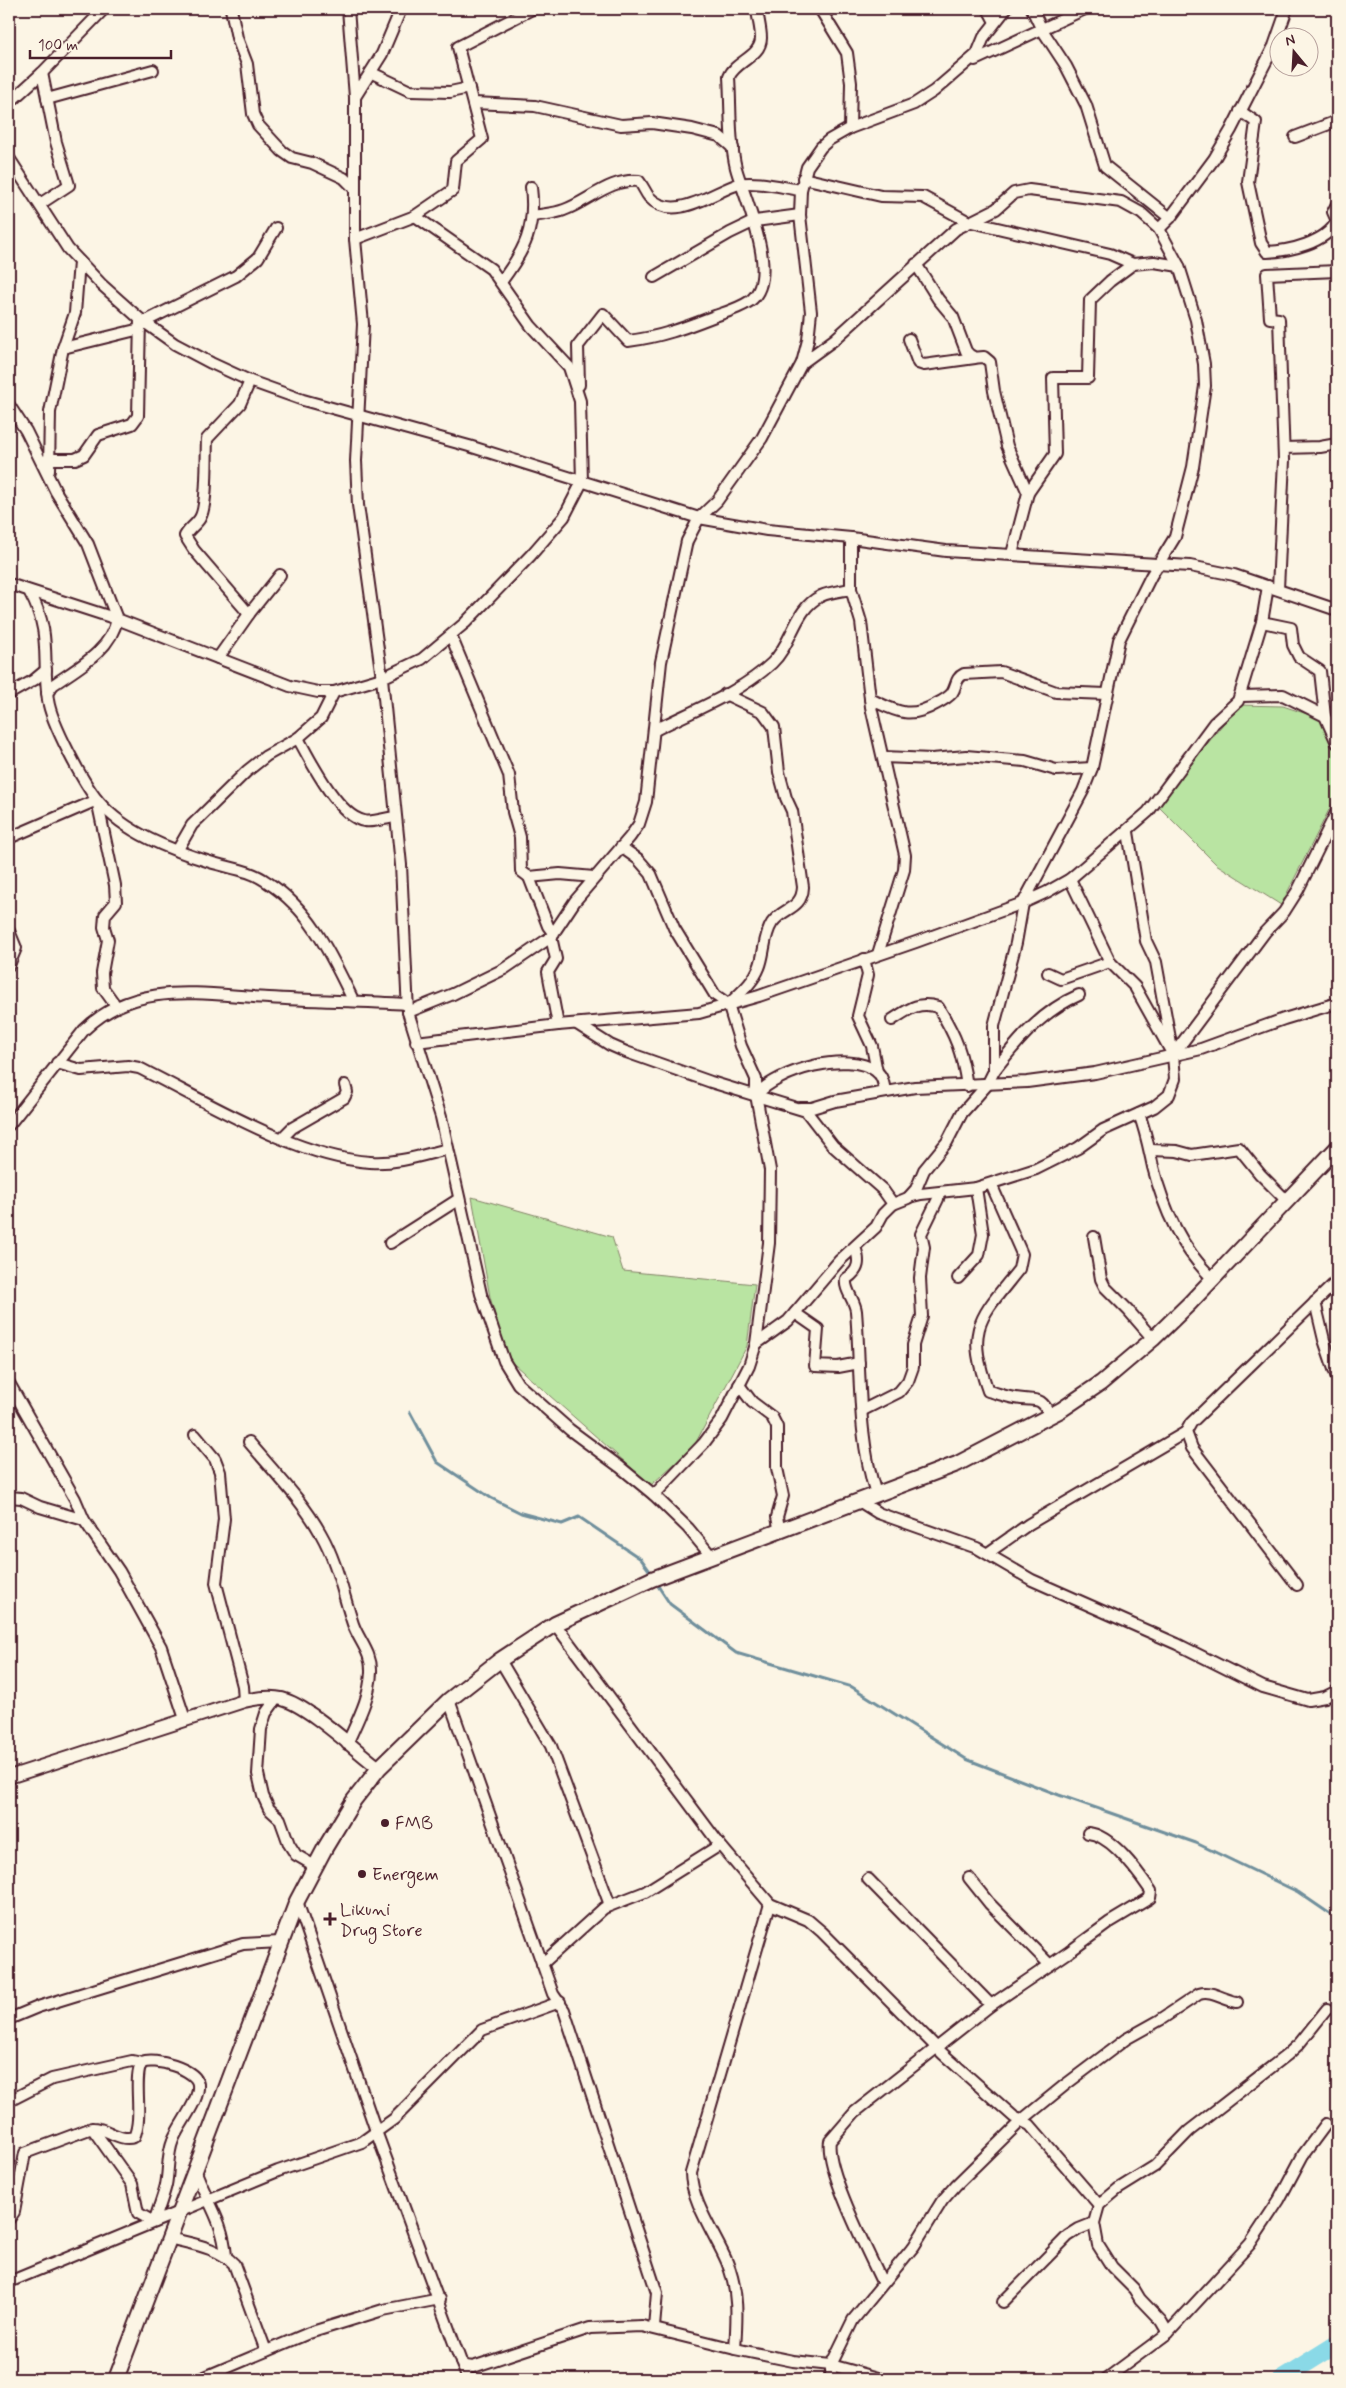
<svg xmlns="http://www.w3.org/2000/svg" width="1346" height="2388" font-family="Mynerve,sans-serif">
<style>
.green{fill:#b9e4a2;stroke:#828266}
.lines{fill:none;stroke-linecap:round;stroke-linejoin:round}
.stream{stroke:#708f9c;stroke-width:3}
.river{stroke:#8ad9e7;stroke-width:18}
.minor-casing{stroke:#4a1f2b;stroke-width:14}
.tertiary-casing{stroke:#4a1f2b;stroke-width:16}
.secondary-casing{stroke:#4a1f2b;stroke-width:18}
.minor{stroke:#fcf5e5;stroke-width:10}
.tertiary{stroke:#fcf5e5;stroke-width:12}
.secondary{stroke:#fcf5e5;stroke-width:14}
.poi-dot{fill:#4a1f2b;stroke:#fcf5e5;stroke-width:2}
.labels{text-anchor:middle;stroke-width:4;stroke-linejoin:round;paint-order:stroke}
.poi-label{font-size:18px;fill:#4a1f2b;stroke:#fcf5e5;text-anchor:start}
</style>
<rect width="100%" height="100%" fill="#fcf5e5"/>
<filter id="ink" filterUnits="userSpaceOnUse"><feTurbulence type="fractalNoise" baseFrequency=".02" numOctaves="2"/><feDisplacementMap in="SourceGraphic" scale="10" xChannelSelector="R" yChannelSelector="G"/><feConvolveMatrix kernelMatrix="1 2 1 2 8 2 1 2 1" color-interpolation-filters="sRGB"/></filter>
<g filter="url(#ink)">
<!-- green -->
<g class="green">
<path d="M 1238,705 L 1283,706 L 1322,719 L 1337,749 L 1337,794 L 1281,905 L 1216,864 L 1158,806 Z"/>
<path d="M 472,1197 L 612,1237 L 623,1271 L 755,1284 L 747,1346 L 694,1446 L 651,1485 L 507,1358 L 490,1297 Z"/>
</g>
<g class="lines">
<!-- stream -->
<g class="stream">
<path d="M 410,1412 L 437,1462 L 491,1498 L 521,1513 L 562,1524 L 579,1517 L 641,1559 L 649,1570"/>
<path d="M 658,1586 L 670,1604 L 736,1653 L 852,1687 L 966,1759 L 1059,1795 L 1196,1843 L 1298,1892 L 1333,1916 L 1337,1946"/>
</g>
<!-- river -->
<path class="river" d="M 1281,2379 L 1337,2344"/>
<!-- minor casing -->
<g class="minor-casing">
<g id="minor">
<path d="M 231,9 L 237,38 L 247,64 L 253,114 L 258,125 L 282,151 L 292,158 L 312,163 L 344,178 L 354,188"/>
<path d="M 348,9 L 355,97 L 355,239 L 363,324 L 356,461 L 358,505 L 382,678 L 401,865 L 408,1012 L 441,1117 L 481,1294 L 504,1361 L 518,1384 L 570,1430 L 620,1467 L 654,1495 L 688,1528 L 712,1557"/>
<path d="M 820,9 L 847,53 L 851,83 L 850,128"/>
<path d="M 988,9 L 995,22"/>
<path d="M 1032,9 L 1041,28 L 1066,66 L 1086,105 L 1105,166 L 1170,218"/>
<path d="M 975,60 L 1085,9"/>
<path d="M 372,73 L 410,91 L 450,92 L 469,88"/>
<path d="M 355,97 L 382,54 L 401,9"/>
<path d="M 47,99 L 153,70"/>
<path d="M 9,103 L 42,73 L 104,9"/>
<path d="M 474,103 L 535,106 L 621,125 L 652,123 L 692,129 L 719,136 L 733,148"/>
<path d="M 1240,111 L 1256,122 L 1248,182 L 1261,243 L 1267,252 C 1289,251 1326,243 1337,221 L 1333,212 L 1337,204"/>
<path d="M 1295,137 L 1337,121"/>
<path d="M 9,158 L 68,249 L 102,285 L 140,319 L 175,344 L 211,363 L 250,381 L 303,400 L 469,446 L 699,518 L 767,530 L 851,538 L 946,551 L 1190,566 L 1234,575 L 1337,610"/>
<path d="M 803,178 L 881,196 L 923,197 L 967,221 L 1110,254 L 1133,264 L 1154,262 L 1179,266"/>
<path d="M 40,204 L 69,185 L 56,142 L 42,73"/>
<path d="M 533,216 C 543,214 554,214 564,210 C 589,201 610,178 639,181 C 643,186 645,192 649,197 C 674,224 714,191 739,184 C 754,180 785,188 801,190"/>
<path d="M 1159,229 L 1170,218 L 1214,159 L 1231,130 L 1274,46 L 1287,9"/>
<path d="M 355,239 L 415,216 L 453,190 L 456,161 L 482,139 L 458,47 L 532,9"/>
<path d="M 916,264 L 938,299 L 953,317 L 966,351 C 971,358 976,358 984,357 L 990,362 L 994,391 L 1007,446 L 1028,493 L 1012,554"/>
<path d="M 654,277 L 730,233 L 755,221 L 800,215"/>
<path d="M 501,282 C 525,250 536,228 531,187"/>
<path d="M 144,322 L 236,276 L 258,258 L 276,228"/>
<path d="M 909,339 L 918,363 L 924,365 L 975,358"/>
<path d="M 63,348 L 140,329"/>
<path d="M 579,385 L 578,346 L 603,314 L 628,341 C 661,337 684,328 715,316 C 727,312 740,308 750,301 C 782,277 744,198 736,168 C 729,139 731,107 729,77 C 735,61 761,57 761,38 C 761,29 758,19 757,10"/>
<path d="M 9,405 L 26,431 L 56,492 L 88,544 L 117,619 C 111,651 77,668 53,685 L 47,693"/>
<path d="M 1284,448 L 1320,447 L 1337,444"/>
<path d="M 48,459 L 75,459 L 84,455 L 98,435 L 132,424 L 138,416 L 140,319"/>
<path d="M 49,471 L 50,412 L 63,348 L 75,313 L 79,262"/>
<path d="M 1028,493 L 1055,454 L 1053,378 L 1088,378 L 1090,300 L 1110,281 L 1133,264"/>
<path d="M 851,538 L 851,589 L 861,622 L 871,707 L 905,855 L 904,870 L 878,954"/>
<path d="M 9,584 L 117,619 L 290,686 L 318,692 L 334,692 L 382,678 L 422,659 L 465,623 L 531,555 L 564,517 L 582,482 L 580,401 L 569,367 L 531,326 L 491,269 L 415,216"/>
<path d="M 1278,589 L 1284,460 L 1279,319 L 1270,318 L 1267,274 L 1337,271"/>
<path d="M 30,593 C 52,633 42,658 48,700 C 51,722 83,783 98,801 C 125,833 171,850 210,862 C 229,868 251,870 267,882 C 311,910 331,955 353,1000"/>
<path d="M 249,614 L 194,550 L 185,536 C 189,528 196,525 200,518 C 208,505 206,457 207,439 L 240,404 L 250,381"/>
<path d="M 1262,622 L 1291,628 L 1293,645 L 1299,657 L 1320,671 L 1325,716"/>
<path d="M 451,636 L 509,775 L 513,812 L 520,837 L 521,871 L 529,877 L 560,874 L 594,877"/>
<path d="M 218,658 L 249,614 L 280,575"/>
<path d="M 9,694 L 34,680 L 46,670"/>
<path d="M 725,694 L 763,712 L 774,727 L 779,772 L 786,798 L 792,811 L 803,887 C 802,910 783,907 772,923 C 763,937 765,954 759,968 C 753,983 740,993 729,1004"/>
<path d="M 1242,696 L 1283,695 L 1325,716 L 1337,743"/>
<path d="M 870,699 C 896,711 909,720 936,704 C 942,701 948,698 952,693 C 957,686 955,678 964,674 L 1001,672 L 1056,692 L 1106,694"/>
<path d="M 655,730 C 694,710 740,693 772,663 C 793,643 794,609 821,596 C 830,592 841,591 851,589"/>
<path d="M 298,738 C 310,760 338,816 364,821 C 372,823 386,818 395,817"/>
<path d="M 883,757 L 932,759 L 966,756 L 1025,761 L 1056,770 L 1092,768"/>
<path d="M 9,838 L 97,800 L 115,885 L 116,902 L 105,915 L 104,927 L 108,940 L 102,973 L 103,988 L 116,1006"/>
<path d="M 621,847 L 638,859 L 651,874 L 674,928 L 715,995 L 728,1004 L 741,1046 L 756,1079 L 756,1095 L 770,1170 L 769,1243 L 756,1344 L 749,1366 L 722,1419 L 704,1443 L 654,1495"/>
<path d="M 177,851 L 192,825 L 247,771 L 266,756 L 298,738 L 321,718 L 334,692"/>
<path d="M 529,877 L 548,926 L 554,934"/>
<path d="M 1070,879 L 1110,962 L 1135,987 L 1173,1055 L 1265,932 L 1284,912 L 1298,890 L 1337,811"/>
<path d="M 9,931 L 16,948 L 9,965"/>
<path d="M 551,937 L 556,959 L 548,972 L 558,1025"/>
<path d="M 864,959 L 868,975 L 858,1016 L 872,1046 L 877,1072"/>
<path d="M 1048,973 L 1061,979 L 1110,962"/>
<path d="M 408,1012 L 453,994 L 504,969 L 551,937 L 575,901 L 630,837 L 639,824 L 646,802 L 661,662 L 687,541 L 699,518 L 717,501 L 762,438 L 802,363 L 808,340 L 811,312 L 800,215 L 801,190 L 807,167 L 821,147 L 829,140 L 850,128 L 914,104 L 934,91 L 977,54 L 984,37 L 1006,9"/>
<path d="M 892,1020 C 909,1009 918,1001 938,1007 C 956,1036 962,1052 967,1086"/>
<path d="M 577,1024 L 610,1045 L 626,1052 L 711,1082 L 806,1111 L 833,1146 L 883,1190 L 893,1204"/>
<path d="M 416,1042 L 558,1025 L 699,1013 L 759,996 L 916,942 L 1023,903 L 1047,892 L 1070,879 L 1148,812 L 1214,723 L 1238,701 L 1262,622 L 1268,586"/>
<path d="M 57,1063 L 81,1070 L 128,1066 L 139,1068 C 206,1101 295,1157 370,1162 C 397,1164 423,1155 448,1149"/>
<path d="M 994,1071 C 1018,1040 1042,1011 1079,995"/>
<path d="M 756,1095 C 779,1070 847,1050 876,1071 C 883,1076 884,1085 885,1092"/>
<path d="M 800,1108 L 812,1108 L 835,1101 L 915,1087 L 1027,1082 L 1095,1073 L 1201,1049 L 1284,1019 L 1337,1003"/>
<path d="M 1139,1114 C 1146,1132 1149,1149 1153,1167 C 1164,1210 1181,1248 1213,1279"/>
<path d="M 9,1125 L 84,1030 C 136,979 203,995 269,998 C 315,1001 361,1001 407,1004"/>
<path d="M 282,1138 L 292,1128 L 344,1098 L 347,1092 L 345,1085"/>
<path d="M 1151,1150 L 1177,1151 L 1192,1155 L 1239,1148 L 1260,1174 L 1287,1201"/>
<path d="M 991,1184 L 1022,1254 L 1019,1269 C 980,1318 965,1327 988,1391 C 997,1393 1006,1397 1015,1398 C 1037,1402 1039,1394 1051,1416"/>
<path d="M 909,1197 L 921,1194 L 976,1188 L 1036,1169 L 1078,1148 L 1103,1130 L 1154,1107 L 1169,1095 L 1175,1079 L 1173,1055 L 1156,962 L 1146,941 L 1128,832"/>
<path d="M 1094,1237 L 1101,1279 L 1105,1287 L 1128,1310 L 1153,1339"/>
<path d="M 390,1243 L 459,1199"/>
<path d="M 855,1247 C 860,1261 860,1270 846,1279 C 844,1290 855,1300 856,1311 C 861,1372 857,1436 876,1494"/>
<path d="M 958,1278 L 979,1255 L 983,1234 L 976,1188"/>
<path d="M 1315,1302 L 1324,1340 L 1337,1378"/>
<path d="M 795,1313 L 818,1329 L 815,1366 L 838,1367 L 859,1363"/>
<path d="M 756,1344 L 788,1321 L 839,1261 L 876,1227 L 883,1214 L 893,1204 L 908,1198 L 916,1189 L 924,1170 L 947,1142 L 962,1113 L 987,1085 L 994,1071 L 994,1026 L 1016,943 L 1023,903 L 1083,791 L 1092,768 L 1119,640 L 1151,576 L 1175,537 L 1193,467 L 1205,386 L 1204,364 L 1196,320 L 1179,266 L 1159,229 L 1141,213 L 1121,202 L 1029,190 L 1014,193 L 996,209 L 956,229 L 835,339 L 802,363"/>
<path d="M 9,1383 L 75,1499 L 84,1520 L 119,1571 L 161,1647 L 185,1719"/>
<path d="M 739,1385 L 752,1402 L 772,1417 L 777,1427 L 777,1468 L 783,1496 L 777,1517 L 780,1532"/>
<path d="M 863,1410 L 899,1392 L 908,1381 L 913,1367 L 913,1345 L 922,1316 L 920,1278 L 924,1247 L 921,1234 L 938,1199 L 939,1193"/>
<path d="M 195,1435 L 215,1459 L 220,1472 L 224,1519 L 216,1583 L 243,1686 L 244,1701"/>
<path d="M 249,1442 C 274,1472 303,1501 321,1534 C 337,1562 343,1594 353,1624 C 359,1641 372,1653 371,1672 C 370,1698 357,1721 347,1744"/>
<path d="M 9,1497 L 21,1498 L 40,1507 L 84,1520"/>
<path d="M 859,1501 L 878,1513 L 977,1548 L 1032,1580 L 1177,1644 L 1263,1687 L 1308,1700 L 1325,1697 L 1337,1691"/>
<path d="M 988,1553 L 1029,1524 L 1186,1432"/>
<path d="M 1297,1585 L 1192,1448 L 1186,1432 L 1191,1423 L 1337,1281"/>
<path d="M 555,1624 L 720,1845 L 770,1904 L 808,1920 L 822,1932 L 943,2054 L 1014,2117 L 1030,2125 L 1099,2205"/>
<path d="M 500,1660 L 551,1746 L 610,1905"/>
<path d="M 277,1698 L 266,1713 L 261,1729 L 258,1774 L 263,1796 L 269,1809 L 280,1819 L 289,1844 L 296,1855 L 315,1866"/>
<path d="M 449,1700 L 553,1994 L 564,2010 L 657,2293 L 654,2327"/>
<path d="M 969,1878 L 989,1903 L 1050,1965"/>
<path d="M 868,1879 L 991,2005"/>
<path d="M 297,1901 L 377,2134 L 461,2362 L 466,2366 L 473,2367 L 590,2328 L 642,2326 L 735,2349 L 793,2361 L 831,2365 L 882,2379"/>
<path d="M 542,1964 L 604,1908 L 645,1892 L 720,1845"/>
<path d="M 9,2019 L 38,2007 L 243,1944 L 280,1942"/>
<path d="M 9,2101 L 52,2079 L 132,2061 L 142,2063"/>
<path d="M 195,2169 C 206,2201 223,2219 226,2256"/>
<path d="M 9,2177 L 18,2190"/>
<path d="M 9,2219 L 14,2212 L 25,2153 L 92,2128 C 107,2127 118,2142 134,2137 C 144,2117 132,2077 142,2063 C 154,2057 196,2069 198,2084 C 200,2101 179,2124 173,2140 C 167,2154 169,2170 166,2185 C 163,2197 158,2210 154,2222 L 138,2213 L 132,2184 L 92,2128"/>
<path d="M 169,2238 C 191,2244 218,2247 234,2264 L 266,2351"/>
<path d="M 9,2282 L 278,2171 L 362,2142 L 394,2119 L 482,2030 L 560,2002"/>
<path d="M 882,2282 C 869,2254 825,2169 830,2141 L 855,2112 L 991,2005 L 1069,1952 L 1110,1922 L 1150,1898 L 1151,1891 C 1138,1872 1112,1835 1088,1833"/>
<path d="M 1003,2302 L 1068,2236 L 1079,2229 L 1094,2223"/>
<path d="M 1168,2333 L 1161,2321 L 1140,2299 L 1134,2289 L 1112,2267 L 1098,2245 L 1094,2223 L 1099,2205 L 1118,2189 L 1155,2166 L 1189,2131 L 1287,2055 L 1299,2044 L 1327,2009"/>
<path d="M 735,2349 C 737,2319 739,2291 727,2262 C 716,2236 691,2201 691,2173 L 770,1904"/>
<path d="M 461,2362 L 468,2379"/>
<path d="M 200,2379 L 309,2333 L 383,2310 L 440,2299"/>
<path d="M 831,2379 L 831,2365 L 853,2320 L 914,2246 L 942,2201 L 956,2185 L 1022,2120 L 1065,2085 L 1126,2039 L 1160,2020 L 1199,1994 C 1212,1990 1223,2000 1237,2002"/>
<path d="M 1106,2379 L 1168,2333 L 1250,2244 L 1279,2200 L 1303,2155 L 1326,2124"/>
</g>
</g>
<!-- tertiary casing -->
<g class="tertiary-casing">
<path id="tertiary" d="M 9,1777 L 244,1701 C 257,1698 270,1696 282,1699 C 309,1706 355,1750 379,1768"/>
</g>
<!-- secondary casing -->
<g class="secondary-casing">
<path id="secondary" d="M 116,2379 L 297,1901 L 325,1848 L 354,1800 L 379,1768 L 449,1700 L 500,1660 L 555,1624 L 652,1579 L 957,1464 L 1061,1410 L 1101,1383 L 1153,1339 L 1190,1303 L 1337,1148"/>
</g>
<!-- minor -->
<use href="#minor" class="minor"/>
<!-- tertiary -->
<use href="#tertiary" class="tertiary"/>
<!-- secondary -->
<use href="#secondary" class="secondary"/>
</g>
</g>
<!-- markers -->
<g class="poi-dot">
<circle cx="385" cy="1823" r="5"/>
<circle cx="362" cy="1874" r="5"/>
<path d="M327.5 1911.5h5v5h5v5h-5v5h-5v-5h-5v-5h5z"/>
</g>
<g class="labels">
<!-- poi labels -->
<g class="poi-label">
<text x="395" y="1829">FMB</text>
<text x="372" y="1880">Energem</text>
<text x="340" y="1915">Likuni<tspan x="340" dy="21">Drug Store</tspan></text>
</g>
</g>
<!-- margin -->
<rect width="1346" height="2388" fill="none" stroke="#fcf5e5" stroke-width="30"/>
<rect x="15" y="15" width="1316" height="2358" fill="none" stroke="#4a1f2b" stroke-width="2" filter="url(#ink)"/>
<!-- north arrow -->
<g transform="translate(1294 52) rotate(342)"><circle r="24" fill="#fcf5e5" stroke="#b59f9b"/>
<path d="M0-4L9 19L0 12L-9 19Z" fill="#4a1f2b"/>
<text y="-8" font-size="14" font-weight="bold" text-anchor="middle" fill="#4a1f2b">N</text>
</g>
<!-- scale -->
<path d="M30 50v8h141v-8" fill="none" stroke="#4a1f2b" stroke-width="2.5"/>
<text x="38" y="50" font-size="15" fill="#4a1f2b" stroke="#fcf5e5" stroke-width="4" paint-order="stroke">100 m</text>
</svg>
